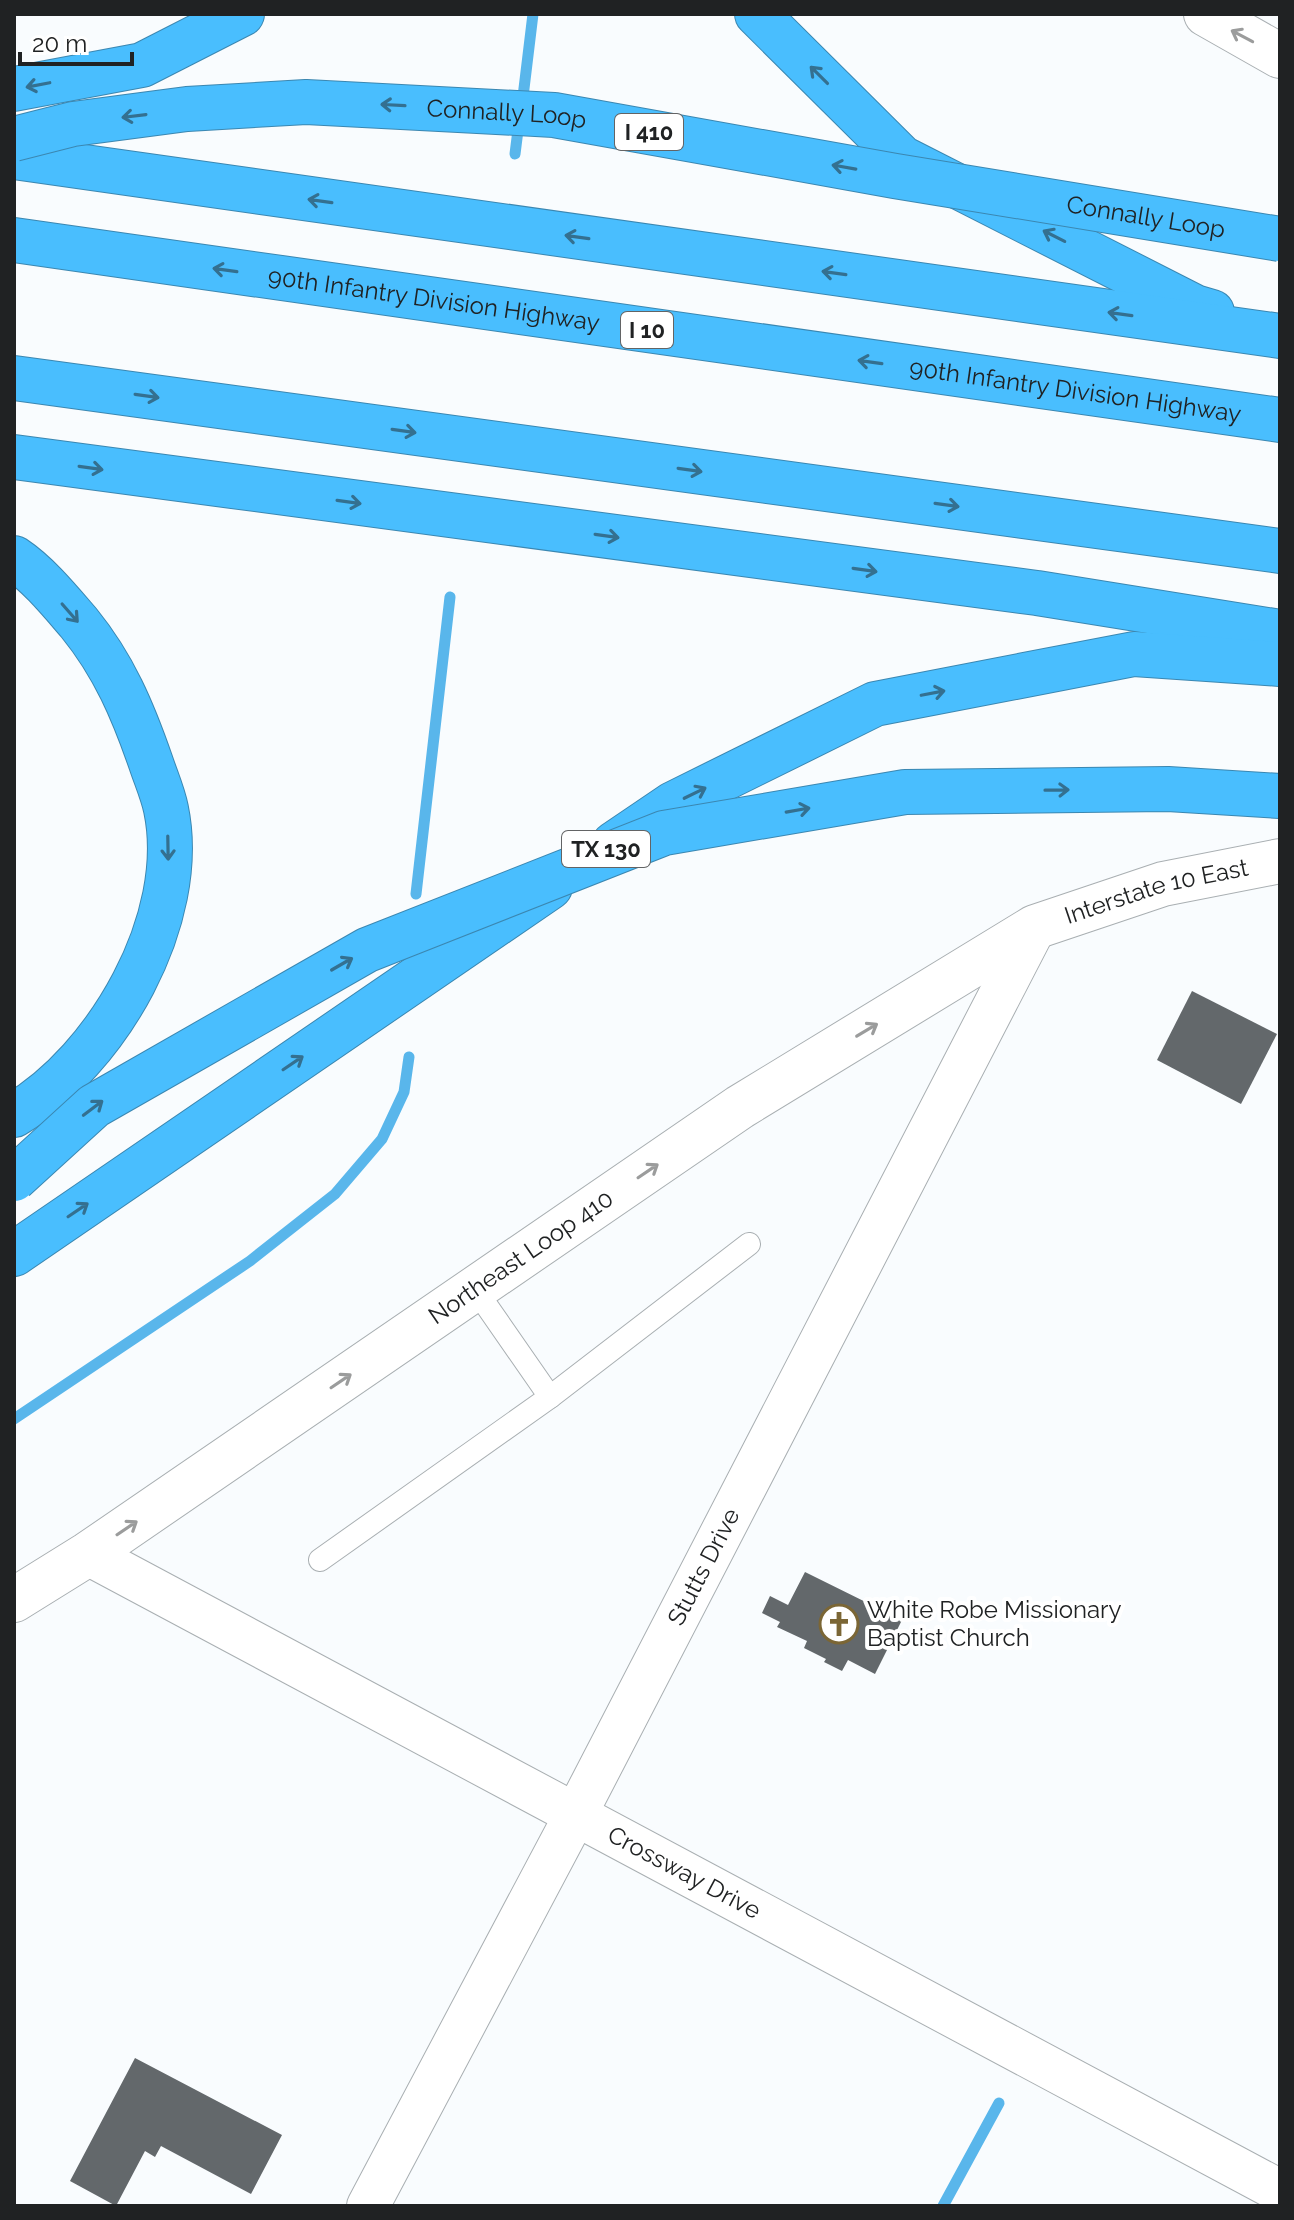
<svg xmlns="http://www.w3.org/2000/svg" width="1294" height="2220" font-family="Raleway,sans-serif">
<style>
.lines{fill:none;stroke-linecap:round;stroke-linejoin:round}
.stream{stroke:#59b6eb;stroke-width:11}
.building{fill:#63686b}
.lane-casing{stroke:#a9afb2;stroke-width:24}
.street-casing{stroke:#a9afb2;stroke-width:44}
.secondary-casing{stroke:#a9afb2;stroke-width:46}
.highway-casing{stroke:#3b87b1;stroke-width:46}
.lane{stroke:#fff;stroke-width:22}
.street{stroke:#fff;stroke-width:42}
.secondary{stroke:#fff;stroke-width:44}
.highway{stroke:#49befe;stroke-width:44}
.highway-bridge-casing{stroke:#3b87b1;stroke-width:46;stroke-linecap:butt}
.highway-bridge{stroke:#49befe;stroke-width:44}
.oneway{stroke:#9b9c9c}
.oneway2{stroke:#347090}
.labels{text-anchor:middle;stroke-width:8;stroke-linejoin:round;paint-order:stroke}
.shield{fill:#fff;stroke:#636465;stroke-width:2}
.shield-label{font-size:22px;font-weight:bold;fill:#202223}
.street-label{font-size:24px;fill:#202223;stroke:#fff}
.poi-label{font-size:24px;fill:#202223;stroke:#fff;text-anchor:start}
</style>
<rect width="100%" height="100%" fill="#f9fcfe"/>
<g class="lines">
<!-- stream -->
<g class="stream">
<path d="M 522,105 L 533,14"/>
<path d="M 515,154 L 519,122"/>
<path d="M 416,894 L 450,597"/>
<path d="M 14,1419 L 250,1261 L 335,1194 L 382,1139 L 404,1092 L 409,1057"/>
<path d="M 943,2206 L 999,2103"/>
</g>
</g>
<!-- building -->
<g class="building">
<path d="M 1192,991 L 1277,1034 L 1241,1104 L 1157,1060 Z"/>
<path d="M 805,1572 L 902,1620 L 875,1674 L 848,1660 L 842,1671 L 824,1662 L 826,1659 L 804,1648 L 807,1641 L 777,1627 L 780,1622 L 762,1613 L 770,1596 L 788,1605 Z"/>
<path d="M 135,2058 L 282,2135 L 251,2194 L 161,2146 L 155,2157 L 145,2151 L 116,2206 L 70,2181 Z"/>
</g>
<g class="lines">
<!-- lane casing -->
<g class="lane-casing">
<g id="lane">
<path d="M 550,1397 L 749,1244"/>
<path d="M 320,1560 L 550,1397 L 475,1289"/>
</g>
</g>
<!-- street casing -->
<g class="street-casing">
<g id="street">
<path id="s1" d="M 88,1554 L 1280,2191"/>
<path id="s2" d="M 368,2206 L 577,1812 L 1035,927"/>
</g>
</g>
<!-- secondary casing -->
<g class="secondary-casing">
<g id="secondary">
<path d="M 1206,14 L 1280,56"/>
<path id="s3" d="M 14,1600 L 88,1554 L 740,1107 L 1035,927 L 1163,884 L 1280,861"/>
</g>
</g>
<!-- highway casing -->
<g class="highway-casing">
<g id="highway">
<path d="M 757,14 L 902,158 L 1195,307 L 1212,312"/>
<path d="M 14,89 L 142,65 L 242,14"/>
<path d="M 14,157 L 1280,336"/>
<path id="s4" d="M 14,240 L 1280,420"/>
<path d="M 14,378 L 1280,551"/>
<path d="M 14,457 L 1037,593 L 1280,632"/>
<path d="M 14,558 C 38,574 60,601 79,623 C 114,666 133,711 151,763 C 156,778 163,794 166,809 C 189,919 107,1061 14,1115"/>
<path d="M 614,844 L 673,804 L 875,704 L 1134,654 L 1280,664"/>
<path d="M 14,1254 L 550,887"/>
</g>
</g>
<!-- lane -->
<use href="#lane" class="lane"/>
<!-- street -->
<use href="#street" class="street"/>
<!-- secondary -->
<use href="#secondary" class="secondary"/>
<!-- highway -->
<use href="#highway" class="highway"/>
<!-- highway-bridge casing -->
<g class="highway-bridge-casing">
<g id="highway-bridge">
<path id="s5" d="M 14,139 L 73,124 L 187,109 L 306,102 L 554,115 L 895,176 L 1280,239"/>
<path d="M 14,1179 L 94,1106 L 367,950 L 664,833 L 905,792 L 1168,789 L 1280,796"/>
</g>
</g>
<!-- highway-bridge -->
<use href="#highway-bridge" class="highway-bridge"/>
</g>
<!-- one-way arrows -->
<defs><path id="oneway-shaft" d="M-6 0H5M1.5-3L5.5 0L1.5 3" fill="none" stroke-width="1.6" stroke-linecap="round" stroke-linejoin="round" transform="scale(2)"/></defs>
<g class="oneway">
<use href="#oneway-shaft" transform="translate(1242 36) rotate(-152)"/>
<use href="#oneway-shaft" transform="translate(867 1030) rotate(-31)"/>
<use href="#oneway-shaft" transform="translate(648 1171) rotate(-34)"/>
<use href="#oneway-shaft" transform="translate(341 1381) rotate(-34)"/>
<use href="#oneway-shaft" transform="translate(127 1528) rotate(-34)"/>
</g>
<g class="oneway2">
<use href="#oneway-shaft" transform="translate(819 75) rotate(-135)"/>
<use href="#oneway-shaft" transform="translate(38 85) rotate(169)"/>
<use href="#oneway-shaft" transform="translate(393 105) rotate(-177)"/>
<use href="#oneway-shaft" transform="translate(134 116) rotate(173)"/>
<use href="#oneway-shaft" transform="translate(844 167) rotate(-170)"/>
<use href="#oneway-shaft" transform="translate(320 201) rotate(-172)"/>
<use href="#oneway-shaft" transform="translate(1054 236) rotate(-153)"/>
<use href="#oneway-shaft" transform="translate(577 237) rotate(-172)"/>
<use href="#oneway-shaft" transform="translate(225 270) rotate(-172)"/>
<use href="#oneway-shaft" transform="translate(834 273) rotate(-172)"/>
<use href="#oneway-shaft" transform="translate(1120 314) rotate(-172)"/>
<use href="#oneway-shaft" transform="translate(870 362) rotate(-172)"/>
<use href="#oneway-shaft" transform="translate(147 396) rotate(8)"/>
<use href="#oneway-shaft" transform="translate(404 431) rotate(8)"/>
<use href="#oneway-shaft" transform="translate(91 468) rotate(8)"/>
<use href="#oneway-shaft" transform="translate(690 470) rotate(8)"/>
<use href="#oneway-shaft" transform="translate(349 502) rotate(8)"/>
<use href="#oneway-shaft" transform="translate(947 505) rotate(8)"/>
<use href="#oneway-shaft" transform="translate(607 536) rotate(8)"/>
<use href="#oneway-shaft" transform="translate(865 570) rotate(8)"/>
<use href="#oneway-shaft" transform="translate(70 613) rotate(49)"/>
<use href="#oneway-shaft" transform="translate(933 693) rotate(-11)"/>
<use href="#oneway-shaft" transform="translate(1057 790) rotate(-1)"/>
<use href="#oneway-shaft" transform="translate(695 793) rotate(-26)"/>
<use href="#oneway-shaft" transform="translate(798 810) rotate(-10)"/>
<use href="#oneway-shaft" transform="translate(168 848) rotate(89)"/>
<use href="#oneway-shaft" transform="translate(342 964) rotate(-30)"/>
<use href="#oneway-shaft" transform="translate(293 1063) rotate(-34)"/>
<use href="#oneway-shaft" transform="translate(93 1108) rotate(-37)"/>
<use href="#oneway-shaft" transform="translate(78 1210) rotate(-34)"/>
</g>
<!-- icons -->
<defs>
<g id="church-ring" transform="scale(2)"><circle r="9.5" fill="#fff" stroke="#7b6635" stroke-width="1.5"/><path d="M-1.2-6h2.4v3.5h3.3v2.4h-3.3V6h-2.4V-.1h-3.3v-2.4h3.3Z" fill="#7b6635"/></g>
</defs>
<g fill-rule="evenodd">
<use href="#church-ring" x="839" y="1624"/>
</g>
<g class="labels">
<!-- shield labels -->
<g class="shield">
<rect x="615" y="114" width="68" height="36" rx="6"/>
<rect x="621" y="312" width="52" height="36" rx="6"/>
<rect x="562" y="831" width="88" height="36" rx="6"/>
</g>
<g class="shield-label">
<text x="649" y="140">I 410</text>
<text x="647" y="338">I 10</text>
<text x="606" y="857">TX 130</text>
</g>
<!-- street labels -->
<g class="street-label">
<text dy="8" stroke="none"><textPath href="#s5" startOffset="496">Connally Loop</textPath></text>
<text dy="8" stroke="none"><textPath href="#s5" startOffset="1144">Connally Loop</textPath></text>
<text dy="8" stroke="none"><textPath href="#s4" startOffset="424">90th Infantry Division Highway</textPath></text>
<text dy="8" stroke="none"><textPath href="#s4" startOffset="1072">90th Infantry Division Highway</textPath></text>
<text dy="8" stroke="none"><textPath href="#s3" startOffset="1350">Interstate 10 East</textPath></text>
<text dy="8" stroke="none"><textPath href="#s3" startOffset="612">Northeast Loop 410</textPath></text>
<text dy="8" stroke="none"><textPath href="#s2" startOffset="722">Stutts Drive</textPath></text>
<text dy="8" stroke="none"><textPath href="#s1" startOffset="676">Crossway Drive</textPath></text>
</g>
<!-- poi labels -->
<g class="poi-label">
<text x="867" y="1618">White Robe Missionary<tspan x="867" dy="28">Baptist Church</tspan></text>
</g>
</g>
<!-- border -->
<rect width="1294" height="2220" fill="none" stroke="#202223" stroke-width="32"/>
<!-- scale -->
<path d="M20 52v12h112v-12" fill="none" stroke="#202223" stroke-width="4"/>
<text x="32" y="52" font-size="24" fill="#202223" stroke="#ffffff" stroke-width="6" paint-order="stroke">20 m</text>
</svg>
